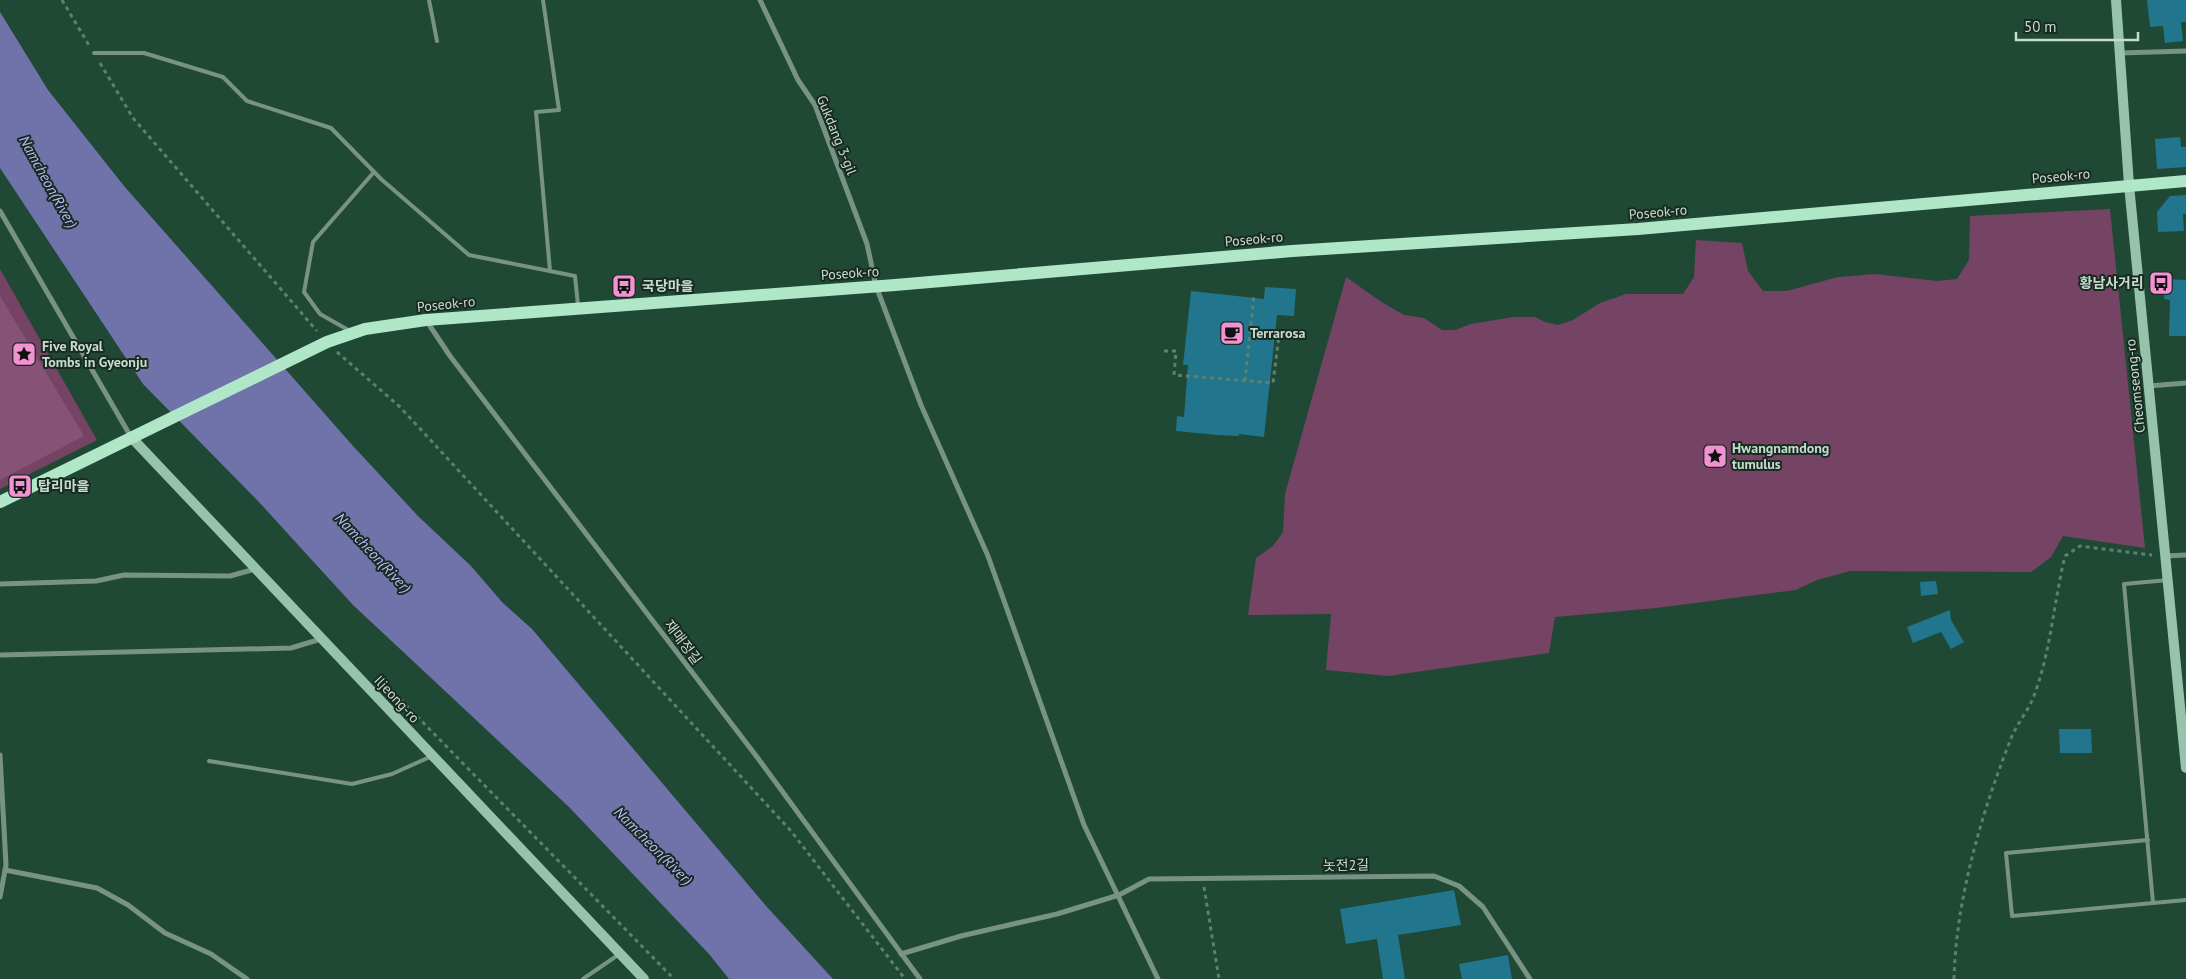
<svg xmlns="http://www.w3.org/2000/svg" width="2186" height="979" font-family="'PT Sans','Noto Sans KR',sans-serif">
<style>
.green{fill:#754465}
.forest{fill:#865275}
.water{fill:#6f73aa}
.building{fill:#21758c}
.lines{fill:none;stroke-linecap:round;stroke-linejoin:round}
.path{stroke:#5e806e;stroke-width:3;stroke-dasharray:4 4;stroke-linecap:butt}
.lane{stroke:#789384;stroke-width:4}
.street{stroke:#789384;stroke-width:5}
.secondary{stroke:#97c3ab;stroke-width:10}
.primary{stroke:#afe7c8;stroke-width:12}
.labels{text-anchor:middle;stroke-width:4;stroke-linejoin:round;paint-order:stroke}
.street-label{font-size:14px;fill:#c6dccf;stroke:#192a21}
.poi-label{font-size:14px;font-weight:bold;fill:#c6dccf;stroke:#192a21;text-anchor:start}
.water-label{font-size:15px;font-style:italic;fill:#b7bcfd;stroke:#192a21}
</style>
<rect width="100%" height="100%" fill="#1f4934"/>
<!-- green -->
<g class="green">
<path d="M 2110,209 L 2145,548 L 2063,536 L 2051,557 L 2031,572 L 1850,571 L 1817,580 L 1796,590 L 1656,608 L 1555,617 L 1549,653 L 1388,676 L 1326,670 L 1331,614 L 1248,615 L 1256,558 L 1273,546 L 1283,532 L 1285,494 L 1346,277 L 1380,301 L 1404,315 L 1424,318 L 1442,330 L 1455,330 L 1471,324 L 1513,317 L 1535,317 L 1545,322 L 1558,325 L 1573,320 L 1600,303 L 1626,294 L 1683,294 L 1694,277 L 1696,240 L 1742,243 L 1748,271 L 1763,291 L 1787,291 L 1838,277 L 1875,274 L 1937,281 L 1957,279 L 1969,260 L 1970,216 Z"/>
<path d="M 0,269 L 97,440 L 0,489 Z"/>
</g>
<!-- forest -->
<path class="forest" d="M 0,296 L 84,436 L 0,480 Z"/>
<!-- water -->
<path class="water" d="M 0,12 L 48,90 L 124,186 L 353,446 L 418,516 L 471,566 L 502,602 L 532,629 L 767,907 L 833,979 L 729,979 L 709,954 L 569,807 L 353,605 L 258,501 L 143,384 L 0,168 Z"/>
<!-- building -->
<g class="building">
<path d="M 2147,0 L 2186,0 L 2186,22 L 2181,22 L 2183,41 L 2165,43 L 2163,26 L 2150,27 Z"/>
<path d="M 2180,137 L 2181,147 L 2186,147 L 2186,167 L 2157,169 L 2155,139 Z"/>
<path d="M 2186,195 L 2186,214 L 2183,214 L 2184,231 L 2158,232 L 2157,212 L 2170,196 Z"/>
<path d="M 2165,279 L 2186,280 L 2186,336 L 2169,336 L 2170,300 L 2164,299 Z"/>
<path d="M 1265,287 L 1296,289 L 1294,316 L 1277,315 L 1264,437 L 1239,434 L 1239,436 L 1217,435 L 1176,431 L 1177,416 L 1184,417 L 1188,365 L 1183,365 L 1191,291 L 1264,299 Z"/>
<path d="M 1936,581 L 1938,594 L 1921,596 L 1920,582 Z"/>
<path d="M 1950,610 L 1951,620 L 1964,642 L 1951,649 L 1941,632 L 1913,643 L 1907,627 Z"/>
<path d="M 2059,729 L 2091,729 L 2092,753 L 2060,753 Z"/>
<path d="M 1454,890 L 1461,925 L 1398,935 L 1405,979 L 1383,979 L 1377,939 L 1346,944 L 1340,909 Z"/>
<path d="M 1508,955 L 1512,979 L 1462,979 L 1459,964 Z"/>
</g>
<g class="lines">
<!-- path -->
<g class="path">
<path d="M 62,0 L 90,47"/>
<path d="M 100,63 L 133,118 L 317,331"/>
<path d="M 1164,351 L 1176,351 L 1174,375 L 1273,383 L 1280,327"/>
<path d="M 337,352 L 400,407 L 791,831 L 905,979"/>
<path d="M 1245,381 L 1254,294"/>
<path d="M 400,699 L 674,979"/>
<path d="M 1204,887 L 1219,979"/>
<path d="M 1954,979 C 1956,899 1982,811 2012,736 C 2019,721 2030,708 2035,693 C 2051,649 2054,601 2065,556 L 2080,546 L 2152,555"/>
</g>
<!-- lane -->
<g class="lane">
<path d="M 429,0 L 437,41"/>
<path d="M 543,0 L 559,110 L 536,112 L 550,271"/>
<path d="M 94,53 L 144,53 L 223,77 L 247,101 L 331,128 L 381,179 L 469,255 L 575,276 L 578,305"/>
<path d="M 350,331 L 320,314 L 304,292 L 313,242 L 374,172"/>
<path d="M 2168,580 L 2124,584 L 2153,903 L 2186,900"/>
<path d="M 209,761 L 352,784 L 392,774 L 432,756"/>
<path d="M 2148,840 L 2006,853 L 2012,916 L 2153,903"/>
<path d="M 583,979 L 618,955"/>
</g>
<!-- street -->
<g class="street">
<path d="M 760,0 L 798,80 L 815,105 L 867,244 L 876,286 L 921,405 L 988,556 L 1084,825 L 1158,979"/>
<path d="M 2120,53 L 2186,51"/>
<path d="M 0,211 L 131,437"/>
<path d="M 426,320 L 450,356 L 757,757 L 920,979"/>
<path d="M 2149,386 L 2186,383"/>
<path d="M 2166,556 L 2186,555"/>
<path d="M 0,584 L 96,581 L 124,575 L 230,576 L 255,569"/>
<path d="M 0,655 L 291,648 L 321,639"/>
<path d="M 0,755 L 6,865 L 0,897"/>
<path d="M 5,870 L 97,888 L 128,905 L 165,933 L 211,954 L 247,979"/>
<path d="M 901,954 L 961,936 L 1057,914 L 1119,895 L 1149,879 L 1434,876 L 1459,886 L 1483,907 L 1530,979"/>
</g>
<!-- secondary -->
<g class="secondary">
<path d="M 2116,0 L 2129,185 L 2186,768"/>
<path d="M 131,437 L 644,979"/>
</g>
<!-- primary -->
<path class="primary" d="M 0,502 L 327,342 L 365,329 L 426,320 L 895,285 L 1292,251 L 1638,229 L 2186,181"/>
</g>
<!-- icons -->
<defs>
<g id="bus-square" transform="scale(1.25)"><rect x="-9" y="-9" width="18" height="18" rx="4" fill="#f491d3" stroke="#192a21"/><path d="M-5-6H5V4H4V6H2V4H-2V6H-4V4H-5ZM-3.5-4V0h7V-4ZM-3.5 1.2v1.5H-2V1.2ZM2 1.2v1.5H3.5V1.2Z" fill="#111"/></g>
<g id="cafe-square" transform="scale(1.25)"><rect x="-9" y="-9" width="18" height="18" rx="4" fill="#f491d3" stroke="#192a21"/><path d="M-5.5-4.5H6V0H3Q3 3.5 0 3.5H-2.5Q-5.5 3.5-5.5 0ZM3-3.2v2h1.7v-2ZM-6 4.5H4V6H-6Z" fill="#111"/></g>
<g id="sight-square" transform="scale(1.25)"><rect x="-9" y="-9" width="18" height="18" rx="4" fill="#f491d3" stroke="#192a21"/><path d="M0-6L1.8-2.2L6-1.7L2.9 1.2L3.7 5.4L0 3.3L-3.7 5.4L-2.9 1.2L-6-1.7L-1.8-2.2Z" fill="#111"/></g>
</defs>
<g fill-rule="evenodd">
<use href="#bus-square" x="2161" y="283"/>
<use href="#bus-square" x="624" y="286"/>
<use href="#cafe-square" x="1232" y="333"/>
<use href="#sight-square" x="24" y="354"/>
<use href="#sight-square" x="1715" y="456"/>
<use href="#bus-square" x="20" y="486"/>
</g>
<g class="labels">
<!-- street labels -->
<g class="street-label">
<text transform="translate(837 135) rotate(68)" y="5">Gukdang 3-gil</text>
<text transform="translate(2061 176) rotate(-5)" y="5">Poseok-ro</text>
<text transform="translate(1658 212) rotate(-5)" y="5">Poseok-ro</text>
<text transform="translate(1254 239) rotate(-5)" y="5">Poseok-ro</text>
<text transform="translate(850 273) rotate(-4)" y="5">Poseok-ro</text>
<text transform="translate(446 304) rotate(-6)" y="5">Poseok-ro</text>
<text transform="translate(2135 386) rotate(-96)" y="5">Cheomseong-ro</text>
<text transform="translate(683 642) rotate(53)" y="5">재매정길</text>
<text transform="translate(397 699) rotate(47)" y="5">Iljeong-ro</text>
<text transform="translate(1346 865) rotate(-1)" y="5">놋전2길</text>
</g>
<!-- poi labels -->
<g class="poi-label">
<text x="2144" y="288" text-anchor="end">황남사거리</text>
<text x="642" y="291">국당마을</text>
<text x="1250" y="338">Terrarosa</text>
<text x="42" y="351">Five Royal<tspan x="42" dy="16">Tombs in Gyeonju</tspan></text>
<text x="1732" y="453">Hwangnamdong<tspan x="1732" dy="16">tumulus</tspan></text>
<text x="38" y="491">탑리마을</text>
</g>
<!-- water labels -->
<g class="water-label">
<text transform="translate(48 182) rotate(61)" y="5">Namcheon(River)</text>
<text transform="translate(373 553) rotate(47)" y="5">Namcheon(River)</text>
<text transform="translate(653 846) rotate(45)" y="5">Namcheon(River)</text>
</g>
</g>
<!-- scale -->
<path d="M2016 32v8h122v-8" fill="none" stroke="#c6dccf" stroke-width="2.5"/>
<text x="2024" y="32" font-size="15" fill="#c6dccf" stroke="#192a21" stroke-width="4" paint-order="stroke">50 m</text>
</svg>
